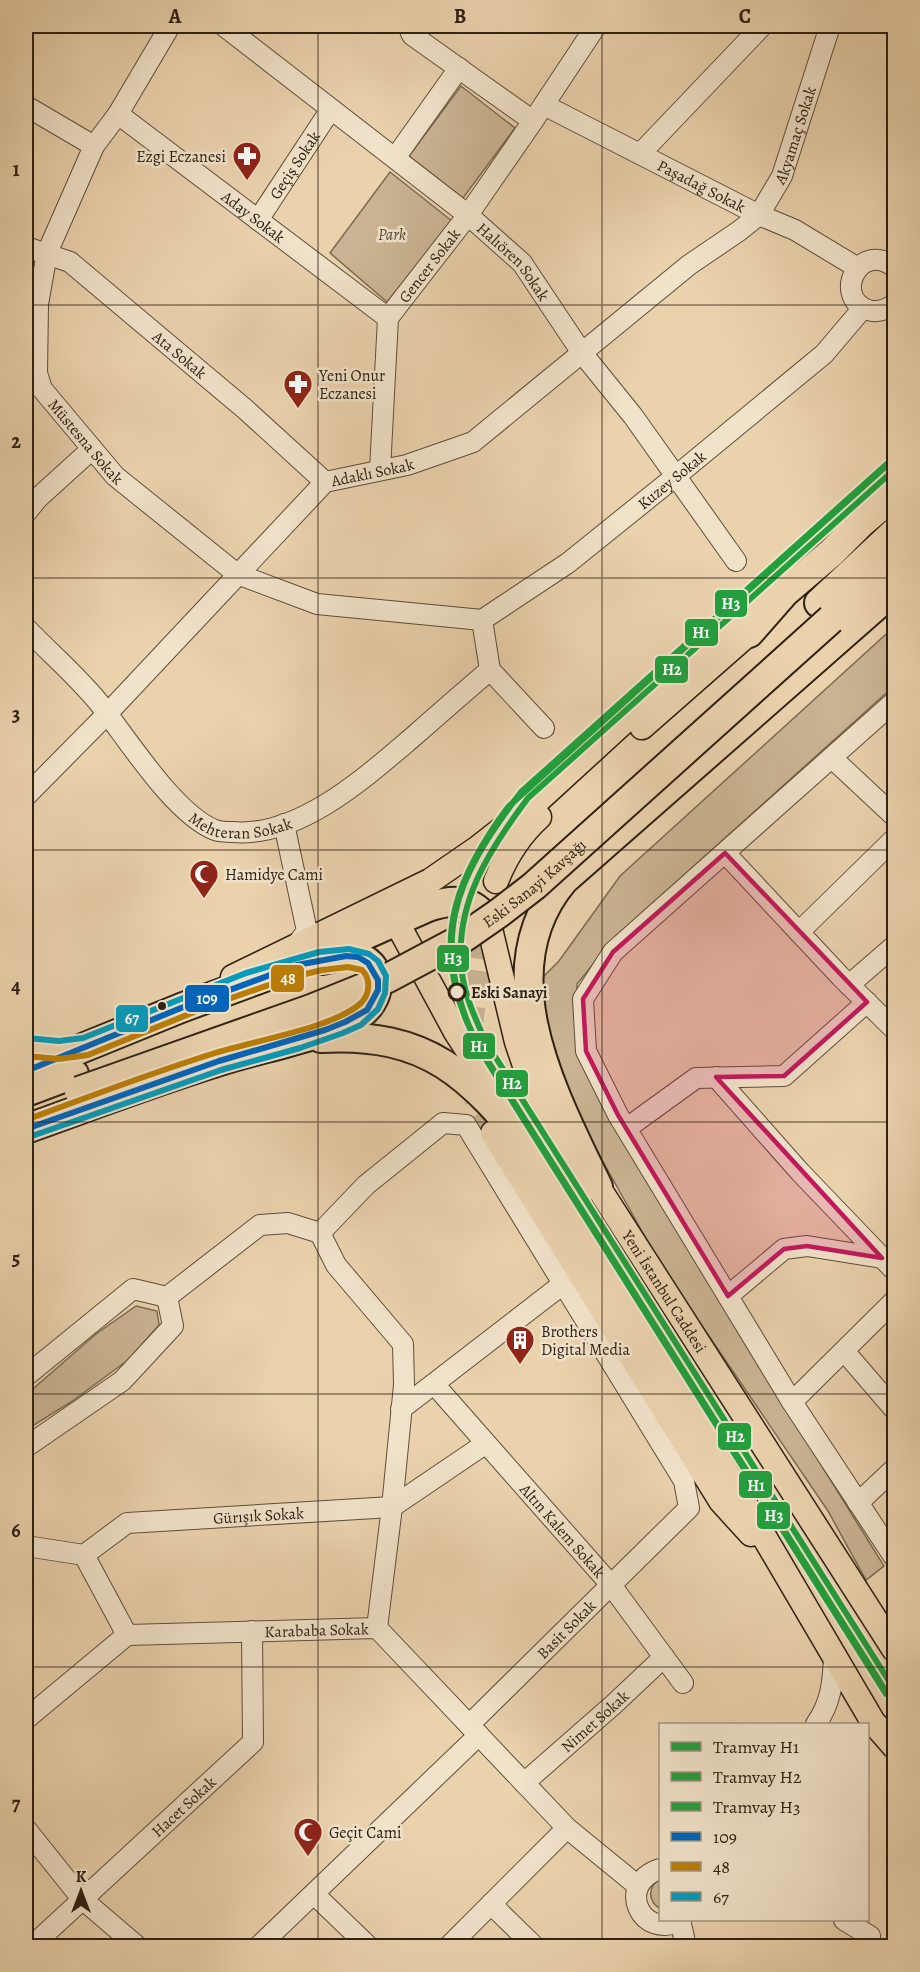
<svg xmlns="http://www.w3.org/2000/svg" width="920" height="1972" font-family="Alegreya,serif">
<style>
.green{fill:#cab493;stroke:#7c6a52;stroke-width:1.5}
.lines{fill:none;stroke-linecap:round;stroke-linejoin:round}
.major-tunnel{stroke:#c5af8e;stroke-width:24;stroke-dasharray:24 12;stroke-linecap:butt}
.minor-casing{stroke:#5e4d39;stroke-width:22}
.major-casing{stroke:#2f2112;stroke-width:27}
.highway-casing{stroke:#2f2112;stroke-width:32}
.minor{stroke:#f1e2ca;stroke-width:20}
.major{stroke:#ead2ad;stroke-width:24}
.highway{stroke:#ead2ad;stroke-width:28}
.highway-bridge-casing{stroke:#2f2112;stroke-width:32;stroke-linecap:butt}
.highway-bridge{stroke:#ead2ad;stroke-width:28}
.bus-1-casing{stroke:#f1e2ca;stroke-width:10}
.bus-2-casing{stroke:#f1e2ca;stroke-width:10}
.bus-3-casing{stroke:#f1e2ca;stroke-width:10}
.bus-1{stroke:#0065bd;stroke-width:6}
.bus-2{stroke:#bb7e05;stroke-width:6}
.bus-3{stroke:#059bbb;stroke-width:6}
.tram-1-casing{stroke:#f1e2ca;stroke-width:10}
.tram-2-casing{stroke:#f1e2ca;stroke-width:10}
.tram-3-casing{stroke:#f1e2ca;stroke-width:10}
.tram-1{stroke:#22a03d;stroke-width:6}
.tram-2{stroke:#22a03d;stroke-width:6}
.tram-3{stroke:#22a03d;stroke-width:6}
.marked{fill:#c2185b;fill-opacity:0.2;stroke:#c2185b;stroke-width:4.5;stroke-linejoin:round}
.grid{fill:none;stroke:#2f2112;stroke-width:1.5;stroke-opacity:0.55}
.stop-dot{fill:#f1e2ca;stroke:#2f2112;stroke-width:3}
.bus-dot{fill:#2f2112;stroke:#f1e2ca;stroke-width:2}
.labels{text-anchor:middle;stroke-width:5;stroke-linejoin:round;paint-order:stroke}
.street-label{font-size:16px;fill:#2f2112;stroke:#f1e2ca}
.poi-label{font-size:16px;fill:#2f2112;stroke:#f1e2ca;text-anchor:start}
.park-label{font-size:16px;font-style:italic;fill:#564632;stroke:#f1e2ca}
.stop-label{font-size:16px;font-weight:bold;fill:#2f2112;stroke:#f1e2ca;text-anchor:start}
.line-badge{stroke:#f1e2ca;stroke-width:2}
.badge-label{font-size:16px;text-anchor:middle;font-weight:bold;fill:#fff}
.neatline{fill:none;stroke:#2f2112;stroke-width:2}
.grid-label{font-size:20px;text-anchor:middle;font-weight:bold;fill:#2f2112}
</style>
<rect width="100%" height="100%" fill="#ead2ad"/>
<filter id="stains"><feTurbulence type="fractalNoise" baseFrequency=".00333" numOctaves="4"/><feColorMatrix values="0 0 0 0 .2 0 0 0 0 .09 0 0 0 0 .02 0 0 0 .5 -.17"/></filter>
<radialGradient id="worn" r=".72"><stop offset=".6" stop-color="#630" stop-opacity="0"/><stop offset="1" stop-color="#630" stop-opacity=".3"/></radialGradient>
<!-- green -->
<g class="green">
<path d="M 461,86 L 515,128 L 463,198 L 409,156 Z"/>
<path d="M 390,172 L 452,221 L 387,302 L 330,253 Z"/>
<path d="M 894,627 L 894,686 L 616,936 L 577,984 L 577,1032 L 590,1079 L 736,1328 L 884,1566 L 866,1580 L 828,1511 L 662,1267 L 578,1117 L 543,1022 L 542,978 L 559,961 L 620,876 Z"/>
<path d="M 136,1306 L 157,1311 L 159,1325 L 128,1360 L 71,1402 L 26,1430 L 26,1395 L 96,1334 Z"/>
<path d="M 660,1879 L 660,1909 C 648,1901 647,1887 660,1879 Z"/>
</g>
<g class="lines">
<!-- major-tunnel -->
<path class="major-tunnel" d="M 493,1133 L 480,1111 L 471,1083 L 468,1044 L 484,933 L 496,881"/>
<!-- minor casing -->
<g class="minor-casing">
<g id="minor">
<path id="s1" d="M 170,26 L 118,114 L 94,146 L 47,253 L 38,304 L 37,373 L 42,389 L 115,476 L 237,574 L 317,604 L 482,620 L 568,563 L 676,476 L 824,354 L 863,308"/>
<path id="s2" d="M 224,26 L 468,215 L 522,263 L 582,353 L 633,416 L 736,561"/>
<path d="M 408,26 L 412,35 L 533,121"/>
<path id="s3" d="M 544,105 L 759,215 L 795,230 L 858,268"/>
<path d="M 26,106 L 94,146"/>
<path id="s4" d="M 118,114 L 388,318"/>
<path d="M 640,154 L 762,26"/>
<path d="M 395,158 L 459,68"/>
<path id="s5" d="M 258,220 L 331,109"/>
<path id="s6" d="M 26,247 L 70,262 L 245,409 L 325,482"/>
<path d="M 894,267 C 859,240 832,297 868,310 C 878,313 886,310 894,304"/>
<path id="s7" d="M 380,470 L 388,318 L 468,215 L 533,121 L 596,26"/>
<path d="M 26,513 L 38,498 L 92,449"/>
<path d="M 482,620 L 490,670 L 544,728"/>
<path id="s8" d="M 26,628 C 50,653 77,676 99,703 C 127,738 174,814 215,830 C 220,832 227,832 233,832 C 299,838 367,776 414,736 C 439,714 464,692 490,670"/>
<path d="M 894,702 L 613,952 L 583,999 L 586,1051 L 618,1115 L 792,1402 L 894,1301"/>
<path d="M 832,758 L 894,816"/>
<path id="s9" d="M 26,796 L 107,714 L 325,482 L 407,465 L 473,442 L 689,265 L 739,231 L 759,215 L 782,176 L 830,26"/>
<path d="M 284,824 L 307,931 L 295,947"/>
<path d="M 725,853 L 841,977 L 894,1029"/>
<path d="M 799,932 L 894,839"/>
<path d="M 849,985 L 894,946"/>
<path d="M 716,1077 L 800,1172 L 894,1270"/>
<path d="M 627,1128 L 696,1078 L 784,1076 L 867,1002"/>
<path d="M 320,1233 L 366,1185 L 443,1123 L 466,1125 L 684,1481 L 689,1508 L 469,1725"/>
<path d="M 728,1296 L 784,1249 L 807,1246 L 882,1258"/>
<path d="M 845,1352 L 894,1409"/>
<path d="M 26,1376 L 133,1289 L 167,1297"/>
<path id="s10" d="M 434,1384 L 611,1585 L 683,1683"/>
<path d="M 792,1402 L 894,1557"/>
<path d="M 401,1409 L 563,1284"/>
<path d="M 26,1447 L 122,1381 L 173,1326 L 167,1297 L 260,1225 L 288,1223 L 320,1233 L 336,1265 L 403,1344 L 404,1385 L 392,1507 L 377,1628"/>
<path d="M 858,1503 L 894,1469"/>
<path id="s11" d="M 26,1546 L 84,1555 L 127,1523 L 392,1507 L 485,1444"/>
<path d="M 84,1555 L 127,1635"/>
<path id="s12" d="M 26,1719 L 127,1635 L 377,1628 L 567,1828 L 638,1886"/>
<path d="M 816,1724 C 831,1703 833,1682 834,1657"/>
<path id="s13" d="M 524,1783 L 613,1705 L 664,1657"/>
<path d="M 26,1829 L 82,1899 L 137,1946"/>
<path d="M 660,1869 C 614,1884 642,1942 681,1920"/>
<path d="M 314,1894 L 368,1946"/>
<path d="M 491,1904 L 534,1946"/>
<path d="M 680,1920 L 686,1946"/>
<path d="M 844,1920 L 870,1936 L 871,1946"/>
<path id="s14" d="M 32,1946 L 253,1742 L 252,1631"/>
<path d="M 259,1946 L 479,1735"/>
<path d="M 449,1946 L 567,1828"/>
</g>
</g>
<!-- major casing -->
<g class="major-casing">
<g id="major">
<path d="M 642,727 L 749,633"/>
<path d="M 496,881 C 506,856 519,835 539,817"/>
<path id="s15" d="M 482,914 L 491,933 L 517,1042 L 530,1080 L 558,1132 L 598,1187 L 894,1649"/>
<path d="M 396,921 L 456,1032 L 505,1108"/>
<path d="M 233,977 L 430,881 L 478,848 L 534,804 L 736,619 L 786,577"/>
<path d="M 26,1047 L 49,1050 L 74,1049"/>
<path d="M 493,1133 L 721,1501 L 751,1534"/>
<path d="M 523,1138 L 729,1477 L 873,1722 L 894,1746"/>
</g>
</g>
<!-- highway casing -->
<g class="highway-casing">
<g id="highway">
<path d="M 819,603 L 894,533"/>
<path d="M 831,619 L 894,563"/>
<path d="M 749,633 L 785,592 L 831,553 L 861,523 L 894,495"/>
<path d="M 321,1038 C 428,1032 470,1075 533,1153"/>
<path d="M 26,1071 L 181,1008 L 297,965 L 428,907 C 447,901 467,897 482,914"/>
<path d="M 26,1092 L 74,1074"/>
<path d="M 26,1129 C 90,1106 155,1081 220,1061 C 263,1047 321,1038 359,1015 C 380,1002 387,966 358,957 C 347,953 333,958 322,960"/>
<path d="M 598,1187 C 554,1095 486,972 564,880 L 894,590"/>
</g>
</g>
<!-- minor -->
<use href="#minor" class="minor"/>
<!-- major -->
<use href="#major" class="major"/>
<!-- highway -->
<use href="#highway" class="highway"/>
<!-- highway-bridge casing -->
<g class="highway-bridge-casing">
<g id="highway-bridge">
<path id="s16" d="M 79,1091 L 311,1009 L 388,978 L 463,938 L 499,913 L 534,886 L 831,619"/>
</g>
</g>
<!-- highway-bridge -->
<use href="#highway-bridge" class="highway-bridge"/>
<!-- bus-1 casing -->
<g class="bus-1-casing">
<path id="bus-1" d="M 26,1071 L 181,1008 L 297,965 L 346,956 L 358,957 L 368,963 L 378,980 L 378,990 L 367,1010 L 345,1022 L 325,1030 L 219,1061 L 26,1129"/>
</g>
<!-- bus-2 casing -->
<g class="bus-2-casing">
<path id="bus-2" d="M 26,1056 L 59,1059 L 88,1055 L 214,1004 L 289,978 L 322,970 L 348,967 L 362,970 C 371,979 370,994 361,1003 C 334,1028 252,1041 215,1053 C 151,1073 88,1097 26,1120"/>
</g>
<!-- bus-3 casing -->
<g class="bus-3-casing">
<path id="bus-3" d="M 27,1038 L 59,1041 L 83,1038 L 246,973 L 319,952 L 349,949 L 369,954 L 378,961 L 386,976 L 385,993 L 378,1009 L 361,1025 L 343,1033 L 300,1048 L 221,1070 L 29,1137"/>
</g>
<!-- bus-1 -->
<use href="#bus-1" class="bus-1"/>
<!-- bus-2 -->
<use href="#bus-2" class="bus-2"/>
<!-- bus-3 -->
<use href="#bus-3" class="bus-3"/>
<!-- tram-1 casing -->
<g class="tram-1-casing">
<path id="tram-1" d="M 894,459 L 508,807 C 459,873 432,935 465,1017 C 469,1028 476,1039 481,1050 L 894,1704"/>
</g>
<!-- tram-2 casing -->
<g class="tram-2-casing">
<path id="tram-2" d="M 894,470 L 528,798 C 489,850 453,905 462,973 C 465,997 476,1020 486,1042 L 894,1689"/>
</g>
<!-- tram-3 casing -->
<g class="tram-3-casing">
<path id="tram-3" d="M 886,1694 L 478,1047 C 428,940 453,881 521,792 L 888,463"/>
</g>
<!-- tram-1 -->
<use href="#tram-1" class="tram-1"/>
<!-- tram-2 -->
<use href="#tram-2" class="tram-2"/>
<!-- tram-3 -->
<use href="#tram-3" class="tram-3"/>
</g>
<!-- marked area -->
<path class="marked" d="M 725,853 L 867,1002 L 784,1076 L 716,1077 L 882,1258 L 807,1246 L 784,1249 L 728,1296 L 618,1115 L 586,1051 L 583,999 L 613,952 Z"/>
<!-- grid -->
<path class="grid" d="M 318,26 L 318,1946M 602,26 L 602,1946M 26,305 L 894,305M 26,578 L 894,578M 26,850 L 894,850M 26,1122 L 894,1122M 26,1394 L 894,1394M 26,1667 L 894,1667"/>
<!-- icons -->
<defs>
<g id="pharmacy-pin" transform="scale(1.5)"><path d="M0 17L-7.5 6A9.5 9.5 0 1 1 7.5 6Z" fill="#8f2418" stroke="#f1e2ca"/><path d="M-2-6h4v4h4v4h-4v4h-4v-4h-4v-4h4Z" fill="#fff"/></g>
<g id="mosque-pin" transform="scale(1.5)"><path d="M0 17L-7.5 6A9.5 9.5 0 1 1 7.5 6Z" fill="#8f2418" stroke="#f1e2ca"/><path d="M3.5-4.9A6 6 0 1 0 3.5 4.9A5 5 0 1 1 3.5-4.9Z" fill="#fff"/></g>
<g id="building-pin" transform="scale(1.5)"><path d="M0 17L-7.5 6A9.5 9.5 0 1 1 7.5 6Z" fill="#8f2418" stroke="#f1e2ca"/><path d="M-4-6H4V6H1V3H-1V6H-4ZM-2.5-4.3h1.7v1.8h-1.7ZM.8-4.3h1.7v1.8H.8ZM-2.5-1h1.7V.8h-1.7ZM.8-1h1.7V.8H.8Z" fill="#fff"/></g>
</defs>
<g fill-rule="evenodd">
<use href="#pharmacy-pin" x="247" y="156"/>
<use href="#pharmacy-pin" x="298" y="384"/>
<use href="#mosque-pin" x="204" y="874"/>
<use href="#building-pin" x="520" y="1340"/>
<use href="#mosque-pin" x="308" y="1832"/>
</g>
<!-- markers -->
<circle class="stop-dot" cx="457" cy="992" r="8"/>
<circle class="bus-dot" cx="162" cy="1006" r="5"/>
<g class="labels">
<!-- street labels -->
<g class="street-label">
<text dy="6" stroke="none"><textPath href="#s9" startOffset="1041">Akyamaç Sokak</textPath></text>
<text dy="6" stroke="none"><textPath href="#s5" startOffset="66">Geçiş Sokak</textPath></text>
<text dy="6" stroke="none"><textPath href="#s3" startOffset="177">Paşadağ Sokak</textPath></text>
<text dy="6" stroke="none"><textPath href="#s4" startOffset="170">Aday Sokak</textPath></text>
<text dy="6" stroke="none"><textPath href="#s2" startOffset="374">Halıören Sokak</textPath></text>
<text dy="6" stroke="none"><textPath href="#s7" startOffset="219">Gencer Sokak</textPath></text>
<text dy="6" stroke="none"><textPath href="#s6" startOffset="190">Ata Sokak</textPath></text>
<text dy="6" stroke="none"><textPath href="#s1" startOffset="465">Müstesna Sokak</textPath></text>
<text dy="6" stroke="none"><textPath href="#s9" startOffset="482">Adaklı Sokak</textPath></text>
<text dy="6" stroke="none"><textPath href="#s1" startOffset="1154">Kuzey Sokak</textPath></text>
<text dy="6" stroke="none"><textPath href="#s8" startOffset="303">Mehteran Sokak</textPath></text>
<text dy="6" stroke="none"><textPath href="#s16" startOffset="504">Eski Sanayi Kavşağı</textPath></text>
<text dy="6" stroke="none"><textPath href="#s15" startOffset="424">Yeni İstanbul Caddesi</textPath></text>
<text dy="6" stroke="none"><textPath href="#s11" startOffset="244">Gürışık Sokak</textPath></text>
<text dy="6" stroke="none"><textPath href="#s10" startOffset="195">Altın Kalem Sokak</textPath></text>
<text dy="6" stroke="none"><textPath href="#s12" startOffset="321">Karababa Sokak</textPath></text>
<text transform="translate(566 1629) rotate(-45)" y="6">Basit Sokak</text>
<text dy="6" stroke="none"><textPath href="#s13" startOffset="94">Nimet Sokak</textPath></text>
<text dy="6" stroke="none"><textPath href="#s14" startOffset="206">Hacet Sokak</textPath></text>
</g>
<!-- poi labels -->
<g class="poi-label">
<text x="226" y="162" text-anchor="end">Ezgi Eczanesi</text>
<text x="319" y="381">Yeni Onur<tspan x="319" dy="18">Eczanesi</tspan></text>
<text x="225" y="880">Hamidye Cami</text>
<text x="541" y="1337">Brothers<tspan x="541" dy="18">Digital Media</tspan></text>
<text x="329" y="1838">Geçit Cami</text>
</g>
<!-- park labels -->
<g class="park-label">
<text x="392" y="240">Park</text>
</g>
<!-- stop labels -->
<g class="stop-label">
<text x="471" y="998">Eski Sanayi</text>
</g>
</g>
<g class="line-badge">
<rect x="714" y="589" width="34" height="29" rx="6" fill="#22a03d"/>
<rect x="684" y="618" width="35" height="29" rx="6" fill="#22a03d"/>
<rect x="654" y="655" width="35" height="29" rx="6" fill="#22a03d"/>
<rect x="436" y="944" width="34" height="29" rx="6" fill="#22a03d"/>
<rect x="270" y="964" width="35" height="29" rx="6" fill="#bb7e05"/>
<rect x="184" y="984" width="46" height="29" rx="6" fill="#0065bd"/>
<rect x="115" y="1004" width="34" height="29" rx="6" fill="#059bbb"/>
<rect x="462" y="1032" width="34" height="28" rx="6" fill="#22a03d"/>
<rect x="495" y="1069" width="34" height="29" rx="6" fill="#22a03d"/>
<rect x="717" y="1422" width="35" height="29" rx="6" fill="#22a03d"/>
<rect x="738" y="1470" width="35" height="29" rx="6" fill="#22a03d"/>
<rect x="756" y="1501" width="35" height="29" rx="6" fill="#22a03d"/>
</g>
<g class="badge-label">
<text x="731" y="609">H3</text>
<text x="701" y="638">H1</text>
<text x="672" y="675">H2</text>
<text x="453" y="964">H3</text>
<text x="288" y="984">48</text>
<text x="207" y="1004">109</text>
<text x="132" y="1024">67</text>
<text x="479" y="1052">H1</text>
<text x="512" y="1089">H2</text>
<text x="735" y="1442">H2</text>
<text x="756" y="1491">H1</text>
<text x="774" y="1521">H3</text>
</g>
<!-- margin -->
<rect width="920" height="1972" fill="none" stroke="#ead2ad" stroke-width="66"/>
<!-- legend -->
<rect x="659" y="1723" width="210" height="198" fill="#f1e2ca" stroke="#a39580" stroke-width="1.5"/>
<rect x="671" y="1742" width="30" height="9" fill="#22a03d" stroke="#a39580" stroke-width="1.5"/>
<text x="713" y="1753" font-size="18" fill="#2f2112">Tramvay H1</text>
<rect x="671" y="1772" width="30" height="9" fill="#22a03d" stroke="#a39580" stroke-width="1.5"/>
<text x="713" y="1783" font-size="18" fill="#2f2112">Tramvay H2</text>
<rect x="671" y="1802" width="30" height="9" fill="#22a03d" stroke="#a39580" stroke-width="1.5"/>
<text x="713" y="1813" font-size="18" fill="#2f2112">Tramvay H3</text>
<rect x="671" y="1832" width="30" height="9" fill="#0065bd" stroke="#a39580" stroke-width="1.5"/>
<text x="713" y="1843" font-size="18" fill="#2f2112">109</text>
<rect x="671" y="1862" width="30" height="9" fill="#bb7e05" stroke="#a39580" stroke-width="1.5"/>
<text x="713" y="1873" font-size="18" fill="#2f2112">48</text>
<rect x="671" y="1892" width="30" height="9" fill="#059bbb" stroke="#a39580" stroke-width="1.5"/>
<text x="713" y="1903" font-size="18" fill="#2f2112">67</text>
<!-- north arrow -->
<g transform="translate(81 1891)" stroke="#f1e2ca" stroke-width="4.5" paint-order="stroke">
<path d="M0-4.5L10 22L0 15L-10 22Z" fill="#2f2112"/>
<text y="-9" font-size="16" font-weight="bold" text-anchor="middle" fill="#2f2112">K</text>
</g>
<rect x="33" y="33" width="854" height="1906" class="neatline"/>
<g class="grid-label">
<text x="175" y="23">A</text>
<text x="460" y="23">B</text>
<text x="745" y="23">C</text>
<text x="16" y="176">1</text>
<text x="16" y="448">2</text>
<text x="16" y="721">3</text>
<text x="16" y="993">4</text>
<text x="16" y="1265">5</text>
<text x="16" y="1537">6</text>
<text x="16" y="1810">7</text>
</g>
<rect width="100%" height="100%" filter="url(#stains)"/>
<rect width="100%" height="100%" fill="url(#worn)"/>
</svg>
